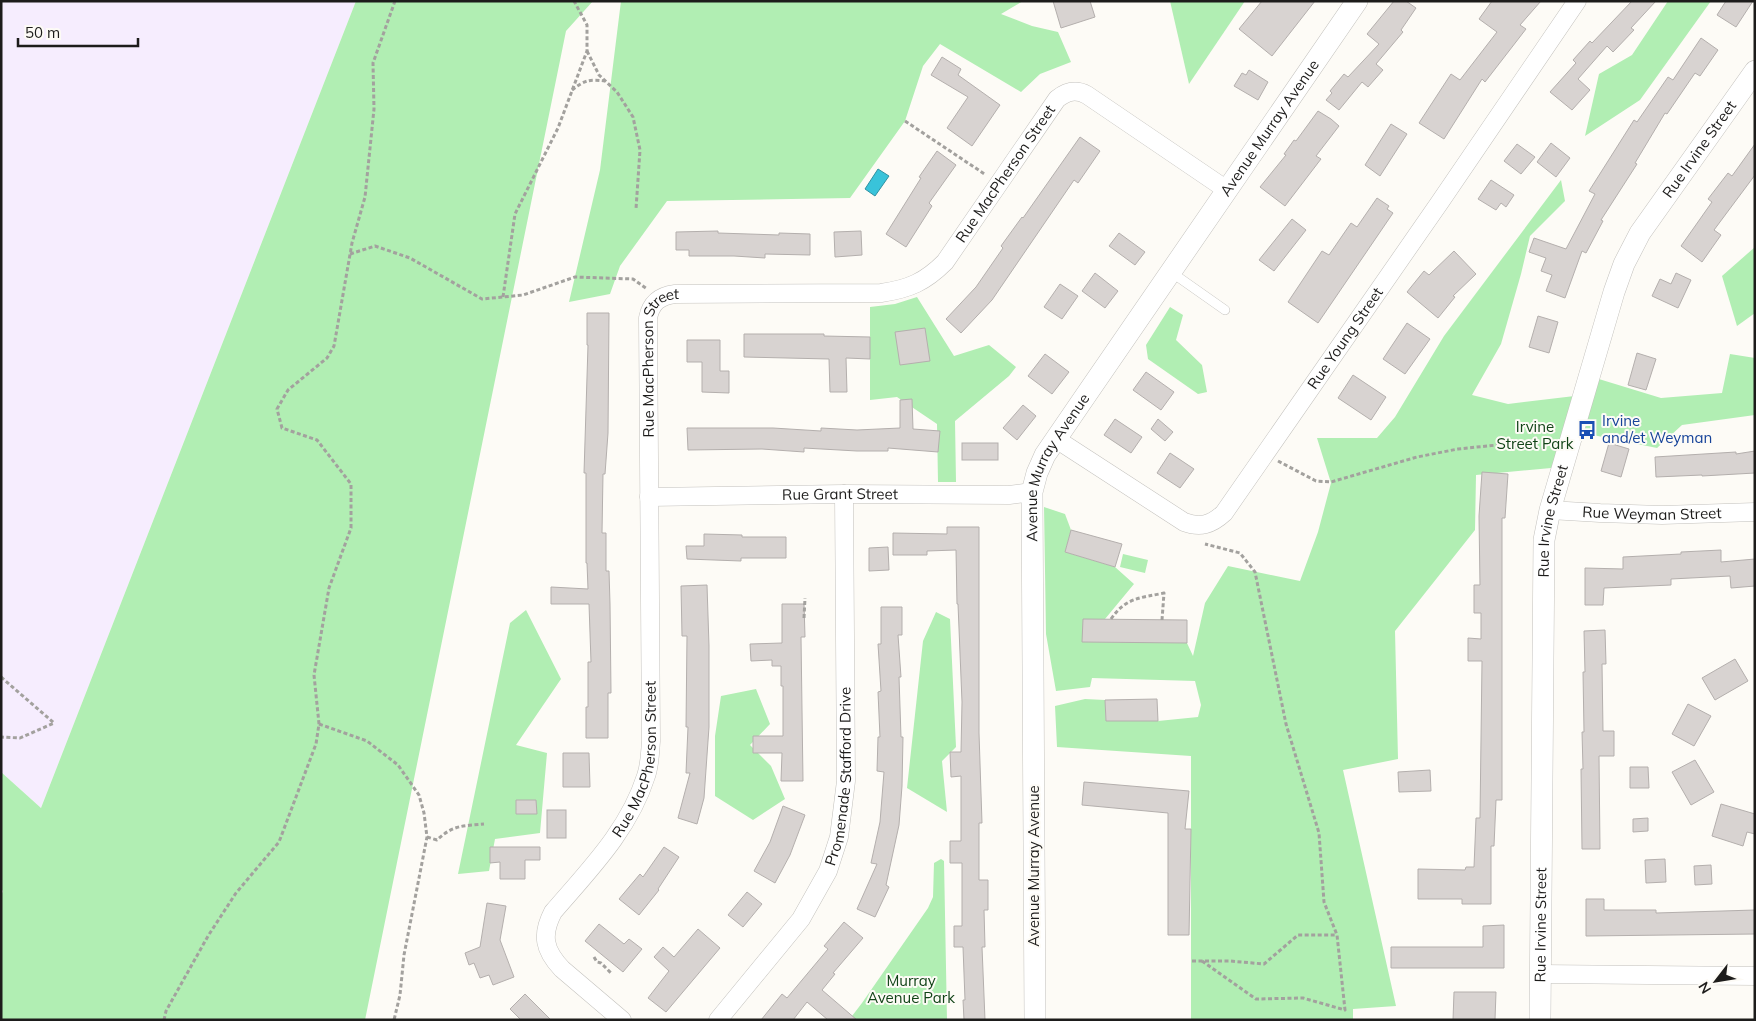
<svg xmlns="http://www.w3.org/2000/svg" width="1756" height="1021" font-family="Mulish,sans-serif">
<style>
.industrial{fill:#f6edfe}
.green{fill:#b1eeb3}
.water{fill:#39c3da;stroke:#3191a1}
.building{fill:#d8d3d1;stroke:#b4afad}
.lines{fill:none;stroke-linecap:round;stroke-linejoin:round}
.service-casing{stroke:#c3c1bd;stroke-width:10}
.minor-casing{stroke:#c3c1bd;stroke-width:19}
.tertiary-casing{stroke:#c3c1bd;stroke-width:22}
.path{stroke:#a3a19e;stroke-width:3;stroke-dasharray:4 2.5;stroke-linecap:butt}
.service{stroke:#fff;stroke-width:9}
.minor{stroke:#fff;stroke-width:18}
.tertiary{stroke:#fff;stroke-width:21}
.labels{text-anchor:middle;stroke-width:4;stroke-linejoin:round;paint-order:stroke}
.street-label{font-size:15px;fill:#1d1c1b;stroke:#fdfbf6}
.transit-label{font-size:15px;fill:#164399;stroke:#fdfbf6;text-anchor:start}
.park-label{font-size:15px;fill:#114317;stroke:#fdfbf6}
</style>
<rect width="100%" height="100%" fill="#fdfbf6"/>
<!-- industrial -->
<path class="industrial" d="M 1,1 L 356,1 L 41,808 L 1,772 Z"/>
<!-- green -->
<g class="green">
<path d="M 356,1 L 593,1 L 566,31 L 365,1020 L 1,1020 L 1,896 L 3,891 L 1,889 L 1,772 L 41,808 Z"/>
<path d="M 621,1 L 1023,1 L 1001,14 L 1032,26 L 1058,32 L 1071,62 L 1040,74 L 1021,92 L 940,44 L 923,66 L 905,121 L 850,198 L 667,201 L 620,266 L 610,294 L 569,302 L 600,170 Z"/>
<path d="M 1170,1 L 1245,1 L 1189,84 Z"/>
<path d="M 1668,1 L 1711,1 L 1640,100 L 1585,136 L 1599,74 L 1632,55 Z"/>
<path d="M 1561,180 L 1565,201 L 1530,236 L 1521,274 L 1501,344 L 1472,395 L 1508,404 L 1583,395 L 1589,376 L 1661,398 L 1722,393 L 1730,354 L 1755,358 L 1755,415 L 1682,425 L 1657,448 L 1593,435 L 1571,438 L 1562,467 L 1476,475 L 1475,530 L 1395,631 L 1398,759 L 1343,770 L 1396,1006 L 1353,1009 L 1353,1020 L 1191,1020 L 1191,756 L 1057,747 L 1055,706 L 1085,699 L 1105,700 L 1106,721 L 1158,721 L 1198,717 L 1201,705 L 1195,681 L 1092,678 L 1090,687 L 1056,691 L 1046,634 L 1044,507 L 1065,514 L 1071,530 L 1065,552 L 1115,567 L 1134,584 L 1105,619 L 1083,619 L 1083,641 L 1187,643 L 1193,656 L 1205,603 L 1228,566 L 1300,581 L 1318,532 L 1331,483 L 1317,438 L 1377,438 L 1395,417 L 1444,336 Z"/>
<path d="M 1755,247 L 1755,313 L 1737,326 L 1722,276 Z"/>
<path d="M 917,297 L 954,356 L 989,345 L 1016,367 L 1009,376 L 955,421 L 956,482 L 938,482 L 937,424 L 897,397 L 870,400 L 870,307 L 895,304 Z"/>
<path d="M 1170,307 L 1183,315 L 1176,340 L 1202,365 L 1207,392 L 1198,394 L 1148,359 L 1146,345 Z"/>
<path d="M 1123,554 L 1148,560 L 1145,573 L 1120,567 Z"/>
<path d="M 526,610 L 561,679 L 516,745 L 547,753 L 540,833 L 495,839 L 489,871 L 458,874 L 510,623 Z"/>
<path d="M 936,612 L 950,619 L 956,747 L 942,761 L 947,812 L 907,788 L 923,641 Z"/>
<path d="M 756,689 L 770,724 L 750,745 L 771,766 L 785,799 L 753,820 L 715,796 L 715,736 L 721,696 Z"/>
<path d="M 941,859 L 944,861 L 947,1020 L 849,1020 L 862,1003 L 928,908 L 933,897 L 934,863 Z"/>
</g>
<!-- water -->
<path class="water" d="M 878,169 L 889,176 L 875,196 L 865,189 Z"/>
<!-- building -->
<g class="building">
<path d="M 1053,1 L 1090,1 L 1095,17 L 1061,28 Z"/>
<path d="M 1262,1 L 1315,1 L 1272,56 L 1239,29 Z"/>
<path d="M 1394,1 L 1406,1 L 1416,8 L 1401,30 L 1403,32 L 1376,64 L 1383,70 L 1368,87 L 1362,82 L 1339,110 L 1326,100 L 1332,93 L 1330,91 L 1344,74 L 1348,77 L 1379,44 L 1367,34 Z"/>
<path d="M 1492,1 L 1541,1 L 1520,25 L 1526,29 L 1485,82 L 1482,79 L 1444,139 L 1419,123 L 1451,74 L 1460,80 L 1497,32 L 1479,19 Z"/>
<path d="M 1632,1 L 1656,1 L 1631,28 L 1634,30 L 1613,52 L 1607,46 L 1578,79 L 1590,90 L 1572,110 L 1550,92 L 1576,63 L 1573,60 L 1590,41 L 1592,43 Z"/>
<path d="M 1726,1 L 1753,1 L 1736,27 L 1717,15 Z"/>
<path d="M 1701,38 L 1718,50 L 1700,76 L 1695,73 L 1667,114 L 1665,113 L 1635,163 L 1637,164 L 1601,220 L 1603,221 L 1586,253 L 1582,251 L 1565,298 L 1546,291 L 1552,275 L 1541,271 L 1546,258 L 1529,252 L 1534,238 L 1566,249 L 1595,194 L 1589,191 L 1615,150 L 1634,120 L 1637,122 L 1668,77 L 1673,80 Z"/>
<path d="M 942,57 L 961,69 L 958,75 L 1000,105 L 972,146 L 947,128 L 968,97 L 931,75 Z"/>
<path d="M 1249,70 L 1268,82 L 1258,100 L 1234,86 L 1242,73 L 1246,75 Z"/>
<path d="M 1318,111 L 1331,119 L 1339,126 L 1316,156 L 1321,159 L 1285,206 L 1260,187 L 1286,155 L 1284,154 L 1294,140 L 1296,141 Z"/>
<path d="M 1391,124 L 1407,134 L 1380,176 L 1365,165 Z"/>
<path d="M 1080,137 L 1100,151 L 1078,183 L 1074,180 L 992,300 L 961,333 L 946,319 L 976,287 L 1003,248 L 1001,246 L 1022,217 L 1023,218 Z"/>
<path d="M 1551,143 L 1570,158 L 1556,177 L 1537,162 Z"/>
<path d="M 1517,144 L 1535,157 L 1521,174 L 1504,161 Z"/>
<path d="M 1755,144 L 1755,175 L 1714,230 L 1721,235 L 1702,262 L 1681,246 L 1712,202 L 1708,199 L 1728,173 L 1732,176 Z"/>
<path d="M 937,151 L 956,165 L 929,203 L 932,206 L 906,247 L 886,234 L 921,178 L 919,177 Z"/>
<path d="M 1491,180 L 1514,195 L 1506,207 L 1501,203 L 1496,210 L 1478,199 Z"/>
<path d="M 1377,198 L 1389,206 L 1387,209 L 1393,213 L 1318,323 L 1288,302 L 1322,251 L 1329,255 L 1351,223 L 1357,227 Z"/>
<path d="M 1292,219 L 1306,230 L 1274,271 L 1259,260 Z"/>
<path d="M 718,231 L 718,233 L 779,235 L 779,233 L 810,234 L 810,255 L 765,254 L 765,258 L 734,256 L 689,256 L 689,250 L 676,250 L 676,232 Z"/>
<path d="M 861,231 L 862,255 L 835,257 L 834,232 Z"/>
<path d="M 1119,233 L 1145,252 L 1135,265 L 1109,246 Z"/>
<path d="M 1454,251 L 1476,274 L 1453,296 L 1455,297 L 1438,318 L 1407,292 L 1424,271 L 1429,275 Z"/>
<path d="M 1095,273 L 1118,291 L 1105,308 L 1082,291 Z"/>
<path d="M 1676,273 L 1691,280 L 1678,308 L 1652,296 L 1660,279 L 1671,284 Z"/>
<path d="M 1060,284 L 1078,296 L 1062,319 L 1044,307 Z"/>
<path d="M 587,313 L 609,313 L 608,433 L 605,474 L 603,474 L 602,533 L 606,533 L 606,571 L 609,571 L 610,604 L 611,693 L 608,693 L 608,738 L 586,738 L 586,707 L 588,707 L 588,662 L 591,662 L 589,604 L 551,604 L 551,587 L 588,589 L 587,563 L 586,563 L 586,473 L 584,473 L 588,345 L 587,345 Z"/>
<path d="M 1538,316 L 1558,322 L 1549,353 L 1529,347 Z"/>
<path d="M 1407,323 L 1430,339 L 1405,374 L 1383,359 Z"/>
<path d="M 925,328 L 930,361 L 900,365 L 895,332 Z"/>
<path d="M 744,334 L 824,334 L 824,336 L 870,337 L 870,359 L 846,358 L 847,392 L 830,392 L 829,359 L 744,357 Z"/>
<path d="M 687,340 L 720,340 L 720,371 L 729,371 L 729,393 L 702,392 L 702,362 L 687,362 Z"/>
<path d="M 1637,353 L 1656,359 L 1646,390 L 1628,385 Z"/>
<path d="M 1045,354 L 1069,372 L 1052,394 L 1028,376 Z"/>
<path d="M 1146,372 L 1174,392 L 1161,410 L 1133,390 Z"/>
<path d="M 1353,375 L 1386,397 L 1371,420 L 1338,398 Z"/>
<path d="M 912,399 L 913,429 L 940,431 L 938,452 L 888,448 L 888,451 L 857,451 L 804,448 L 804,452 L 762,449 L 688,450 L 687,428 L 773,428 L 821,431 L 821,428 L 857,430 L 900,428 L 900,400 Z"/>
<path d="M 1023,405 L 1036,416 L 1017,440 L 1003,428 Z"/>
<path d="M 1115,419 L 1142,437 L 1131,453 L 1104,435 Z"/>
<path d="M 1158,419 L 1173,432 L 1165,441 L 1151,429 Z"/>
<rect x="962" y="443" width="36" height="17"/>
<path d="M 1609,443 L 1629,449 L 1621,477 L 1601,471 Z"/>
<path d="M 1755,451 L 1755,473 L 1702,476 L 1702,475 L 1656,477 L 1655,457 L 1736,452 L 1736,454 Z"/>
<path d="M 1170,453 L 1194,469 L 1180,488 L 1157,473 Z"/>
<path d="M 1482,472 L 1508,474 L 1505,518 L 1502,518 L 1502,800 L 1496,800 L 1494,846 L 1491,846 L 1491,904 L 1462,904 L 1462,899 L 1418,899 L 1418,869 L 1465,870 L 1466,867 L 1474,867 L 1476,818 L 1480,818 L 1482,661 L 1468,661 L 1468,638 L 1481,639 L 1481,613 L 1474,613 L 1474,585 L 1480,585 L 1479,516 Z"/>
<path d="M 947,527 L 979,527 L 979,733 L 982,823 L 979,823 L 979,880 L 988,880 L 988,910 L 984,910 L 985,947 L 982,947 L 985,1020 L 964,1020 L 963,1000 L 965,1000 L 963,947 L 954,947 L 954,926 L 962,926 L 962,863 L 950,863 L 950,841 L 961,841 L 961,776 L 951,777 L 950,752 L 961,752 L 962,702 L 958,604 L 957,604 L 956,550 L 927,551 L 927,555 L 893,555 L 893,533 L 947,534 Z"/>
<path d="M 1071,530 L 1122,544 L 1115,567 L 1065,552 Z"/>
<path d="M 704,534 L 742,535 L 742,537 L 786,537 L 786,558 L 741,558 L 741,561 L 687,559 L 686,546 L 704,546 Z"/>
<path d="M 888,547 L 889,570 L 869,571 L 869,548 Z"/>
<path d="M 1721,550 L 1721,562 L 1755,559 L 1755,586 L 1731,588 L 1730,576 L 1671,579 L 1671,585 L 1604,588 L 1603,605 L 1585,605 L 1585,568 L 1623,569 L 1623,557 L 1681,554 L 1681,552 Z"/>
<path d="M 707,585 L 709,646 L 709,727 L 704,798 L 697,824 L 678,818 L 690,773 L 686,773 L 688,727 L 686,727 L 687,636 L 682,636 L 681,586 Z"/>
<path d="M 782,604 L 804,604 L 805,637 L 801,637 L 803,781 L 781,781 L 782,753 L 753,753 L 753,736 L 783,736 L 783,686 L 781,686 L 781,666 L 772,666 L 772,660 L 751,661 L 750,644 L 782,643 Z"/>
<path d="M 881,607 L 902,607 L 902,635 L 898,635 L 901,677 L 899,677 L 901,737 L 903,737 L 902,786 L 899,825 L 886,885 L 889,887 L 875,917 L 857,909 L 877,864 L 871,863 L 880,822 L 884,772 L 877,771 L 878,737 L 880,737 L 878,692 L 881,691 L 878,644 L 881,644 Z"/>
<path d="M 1083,619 L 1187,620 L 1187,643 L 1082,642 Z"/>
<path d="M 1605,630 L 1606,664 L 1602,664 L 1603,731 L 1614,731 L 1614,756 L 1599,756 L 1600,849 L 1582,849 L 1581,769 L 1583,769 L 1582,732 L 1584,732 L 1583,672 L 1585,672 L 1584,631 Z"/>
<path d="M 1735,659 L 1748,681 L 1715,700 L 1702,678 Z"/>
<path d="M 1157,699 L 1158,721 L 1106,721 L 1105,700 Z"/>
<path d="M 1688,704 L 1711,716 L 1694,746 L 1672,734 Z"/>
<path d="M 563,753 L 589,753 L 590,787 L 563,787 Z"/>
<path d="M 1695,760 L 1714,792 L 1691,805 L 1672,772 Z"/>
<path d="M 1630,767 L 1648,767 L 1649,788 L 1630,788 Z"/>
<path d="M 1430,770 L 1431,791 L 1399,792 L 1398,772 Z"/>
<path d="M 1084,782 L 1189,791 L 1185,829 L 1191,829 L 1189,935 L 1168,935 L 1168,813 L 1082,805 Z"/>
<path d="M 516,800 L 536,800 L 537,814 L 516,814 Z"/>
<path d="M 1721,804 L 1755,814 L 1755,834 L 1747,832 L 1743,846 L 1712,836 Z"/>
<path d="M 783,806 L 805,815 L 790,855 L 775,883 L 754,871 L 770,842 Z"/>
<rect x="547" y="810" width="19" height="28"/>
<path d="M 1648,818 L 1648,831 L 1633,832 L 1633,819 Z"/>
<path d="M 490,847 L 540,847 L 540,860 L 525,860 L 525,879 L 500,879 L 500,862 L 490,863 Z"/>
<path d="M 664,847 L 679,857 L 658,889 L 659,890 L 639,915 L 619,899 L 640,874 L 643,877 Z"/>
<path d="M 1665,859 L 1666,882 L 1646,883 L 1645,860 Z"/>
<path d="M 1711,865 L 1712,884 L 1695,885 L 1694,866 Z"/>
<path d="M 747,892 L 762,904 L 743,927 L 728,915 Z"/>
<path d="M 1586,899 L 1604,899 L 1604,910 L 1656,910 L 1656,913 L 1755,910 L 1755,934 L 1586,936 Z"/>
<path d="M 487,903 L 506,906 L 500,940 L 514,977 L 493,985 L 489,975 L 480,978 L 474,963 L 469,965 L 465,953 L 480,947 Z"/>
<path d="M 844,922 L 863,938 L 833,973 L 835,974 L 822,990 L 857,1020 L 828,1020 L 807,1002 L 793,1020 L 761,1020 L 782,994 L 787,998 L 828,949 L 824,946 Z"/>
<path d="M 599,924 L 624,944 L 629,939 L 642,949 L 623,972 L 585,941 Z"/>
<path d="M 1504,925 L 1504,968 L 1391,968 L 1391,947 L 1483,947 L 1483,926 Z"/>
<path d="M 698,929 L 720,948 L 666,1012 L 648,998 L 669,971 L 654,957 L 663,947 L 674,957 Z"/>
<path d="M 1454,992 L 1496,992 L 1495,1020 L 1453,1020 Z"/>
<path d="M 525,994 L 551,1020 L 521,1020 L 510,1009 Z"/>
</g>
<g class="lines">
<!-- service casing -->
<g class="service-casing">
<path id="service" d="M 1171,272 L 1225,310"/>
</g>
<!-- minor casing -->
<g class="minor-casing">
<g id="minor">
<path id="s1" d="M 1056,439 L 1184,522 C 1200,528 1211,525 1224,513 L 1440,202 L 1577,1"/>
<path id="s2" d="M 649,497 L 844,494 L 1009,495 L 1032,492"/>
<path id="s3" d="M 1550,510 L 1600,513 L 1662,515 L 1755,512"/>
<path d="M 1540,974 L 1755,976"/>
<path id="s4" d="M 622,1020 L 562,969 C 544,950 541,935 553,912 C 589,870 629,830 646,776 C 650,765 650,752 651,741 L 648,318 C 651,303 659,296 675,294 L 881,293 C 909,289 925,282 945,262 L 1057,99 C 1067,91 1076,89 1087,95 L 1227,190"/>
<path id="s5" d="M 718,1020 L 801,919 L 828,871 L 839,837 L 846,781 L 844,494"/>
</g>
</g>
<!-- tertiary casing -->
<g class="tertiary-casing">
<g id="tertiary">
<path id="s6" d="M 1035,1020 L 1032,492 L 1037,473 L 1045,455 L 1084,398 L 1357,1"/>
<path id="s7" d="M 1540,1020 L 1544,540 L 1550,510 L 1614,292 L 1624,264 L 1640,233 L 1755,71"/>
</g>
</g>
<!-- path -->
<g class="path">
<path d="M 587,51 L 599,75 L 617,92 L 633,117 L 640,150 L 636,209"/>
<path d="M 572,90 C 585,80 589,79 605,81"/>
<path d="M 905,121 L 986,175"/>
<path d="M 350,254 L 375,246 L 410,258 L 482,299 L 523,295 L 575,277 L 633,279 L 647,289"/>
<path d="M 503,297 L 515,214 L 558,128 L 587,51 L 587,25 L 574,1"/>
<path d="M 1278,461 L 1316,481 L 1331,482 L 1417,457 L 1458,449 L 1507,444 L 1545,449"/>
<path d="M 804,618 L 805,598"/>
<path d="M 1111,619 C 1126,597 1141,598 1164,593 L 1162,620"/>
<path d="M 1,677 L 54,723 L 20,738 L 1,737"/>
<path d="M 319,724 L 367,741 L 398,765 L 419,795 L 424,813 L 427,837 L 404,955 L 400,995 L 394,1020"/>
<path d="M 427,837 L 437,840 C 453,825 462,826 484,824"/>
<path d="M 594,957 L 597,962 L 601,963 L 612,974"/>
<path d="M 1192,961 L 1230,961 L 1264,964 L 1298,935 L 1337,935"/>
<path d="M 1202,961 L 1256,999 L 1303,998 L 1345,1010 L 1337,935 L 1324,902 L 1319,833 L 1286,724 L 1255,572 L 1240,553 L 1205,544"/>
<path d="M 164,1020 L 166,1011 L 208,936 L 236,893 L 279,842 L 316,744 L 319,724 L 314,675 L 329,588 L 351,528 L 351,484 L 317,440 L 282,428 L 277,409 L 288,390 L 327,358 L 334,346 L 352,243 L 365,197 L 374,109 L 373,63 L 395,1"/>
</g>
<!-- service -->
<use href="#service" class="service"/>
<!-- minor -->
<use href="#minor" class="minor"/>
<!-- tertiary -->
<use href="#tertiary" class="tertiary"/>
</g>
<!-- icons -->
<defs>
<g id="bus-bare" transform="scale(1.5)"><path d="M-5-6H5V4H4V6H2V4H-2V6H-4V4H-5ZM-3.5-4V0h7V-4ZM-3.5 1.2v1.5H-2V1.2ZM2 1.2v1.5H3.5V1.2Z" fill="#1a4fb4" stroke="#fdfbf6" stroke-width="2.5" paint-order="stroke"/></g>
</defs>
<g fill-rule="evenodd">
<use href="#bus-bare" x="1587" y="430"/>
</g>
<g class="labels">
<!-- street labels -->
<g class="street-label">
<text dy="5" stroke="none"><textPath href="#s6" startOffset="964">Avenue Murray Avenue</textPath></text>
<text dy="5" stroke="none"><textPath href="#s7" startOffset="905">Rue Irvine Street</textPath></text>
<text dy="5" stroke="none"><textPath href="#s4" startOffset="1191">Rue MacPherson Street</textPath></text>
<text dy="5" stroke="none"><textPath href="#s1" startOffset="409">Rue Young Street</textPath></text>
<text dy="5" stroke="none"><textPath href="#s4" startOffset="728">Rue MacPherson Street</textPath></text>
<text dy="5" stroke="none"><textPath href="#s6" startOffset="559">Avenue Murray Avenue</textPath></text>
<text dy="5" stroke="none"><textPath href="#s2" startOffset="191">Rue Grant Street</textPath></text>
<text dy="5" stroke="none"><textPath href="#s3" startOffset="102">Rue Weyman Street</textPath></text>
<text dy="5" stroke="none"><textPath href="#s7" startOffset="500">Rue Irvine Street</textPath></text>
<text dy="5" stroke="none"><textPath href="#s4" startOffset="322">Rue MacPherson Street</textPath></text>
<text dy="5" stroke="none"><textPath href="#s5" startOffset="282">Promenade Stafford Drive</textPath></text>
<text transform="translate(1034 866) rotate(-90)" y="5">Avenue Murray Avenue</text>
<text dy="5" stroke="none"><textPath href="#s7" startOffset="95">Rue Irvine Street</textPath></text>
</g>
<!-- transit labels -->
<g class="transit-label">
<text x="1602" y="426">Irvine<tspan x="1602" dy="17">and/et Weyman</tspan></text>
</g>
<!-- park labels -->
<g class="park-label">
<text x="1535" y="432">Irvine<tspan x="1535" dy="17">Street Park</tspan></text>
<text x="911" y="986">Murray<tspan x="911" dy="17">Avenue Park</tspan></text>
</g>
</g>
<!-- border -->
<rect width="1756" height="1021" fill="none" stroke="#1d1c1b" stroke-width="5"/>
<!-- north arrow -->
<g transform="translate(1716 981) rotate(239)" stroke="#fdfbf6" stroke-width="4" paint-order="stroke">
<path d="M0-4L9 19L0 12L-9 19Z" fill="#1d1c1b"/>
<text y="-8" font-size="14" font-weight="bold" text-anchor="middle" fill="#1d1c1b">N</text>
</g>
<!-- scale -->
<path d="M18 38v8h120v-8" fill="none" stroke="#1d1c1b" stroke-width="2.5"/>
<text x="25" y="38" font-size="15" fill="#1d1c1b" stroke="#fdfbf6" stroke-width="4" paint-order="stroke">50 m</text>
</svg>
